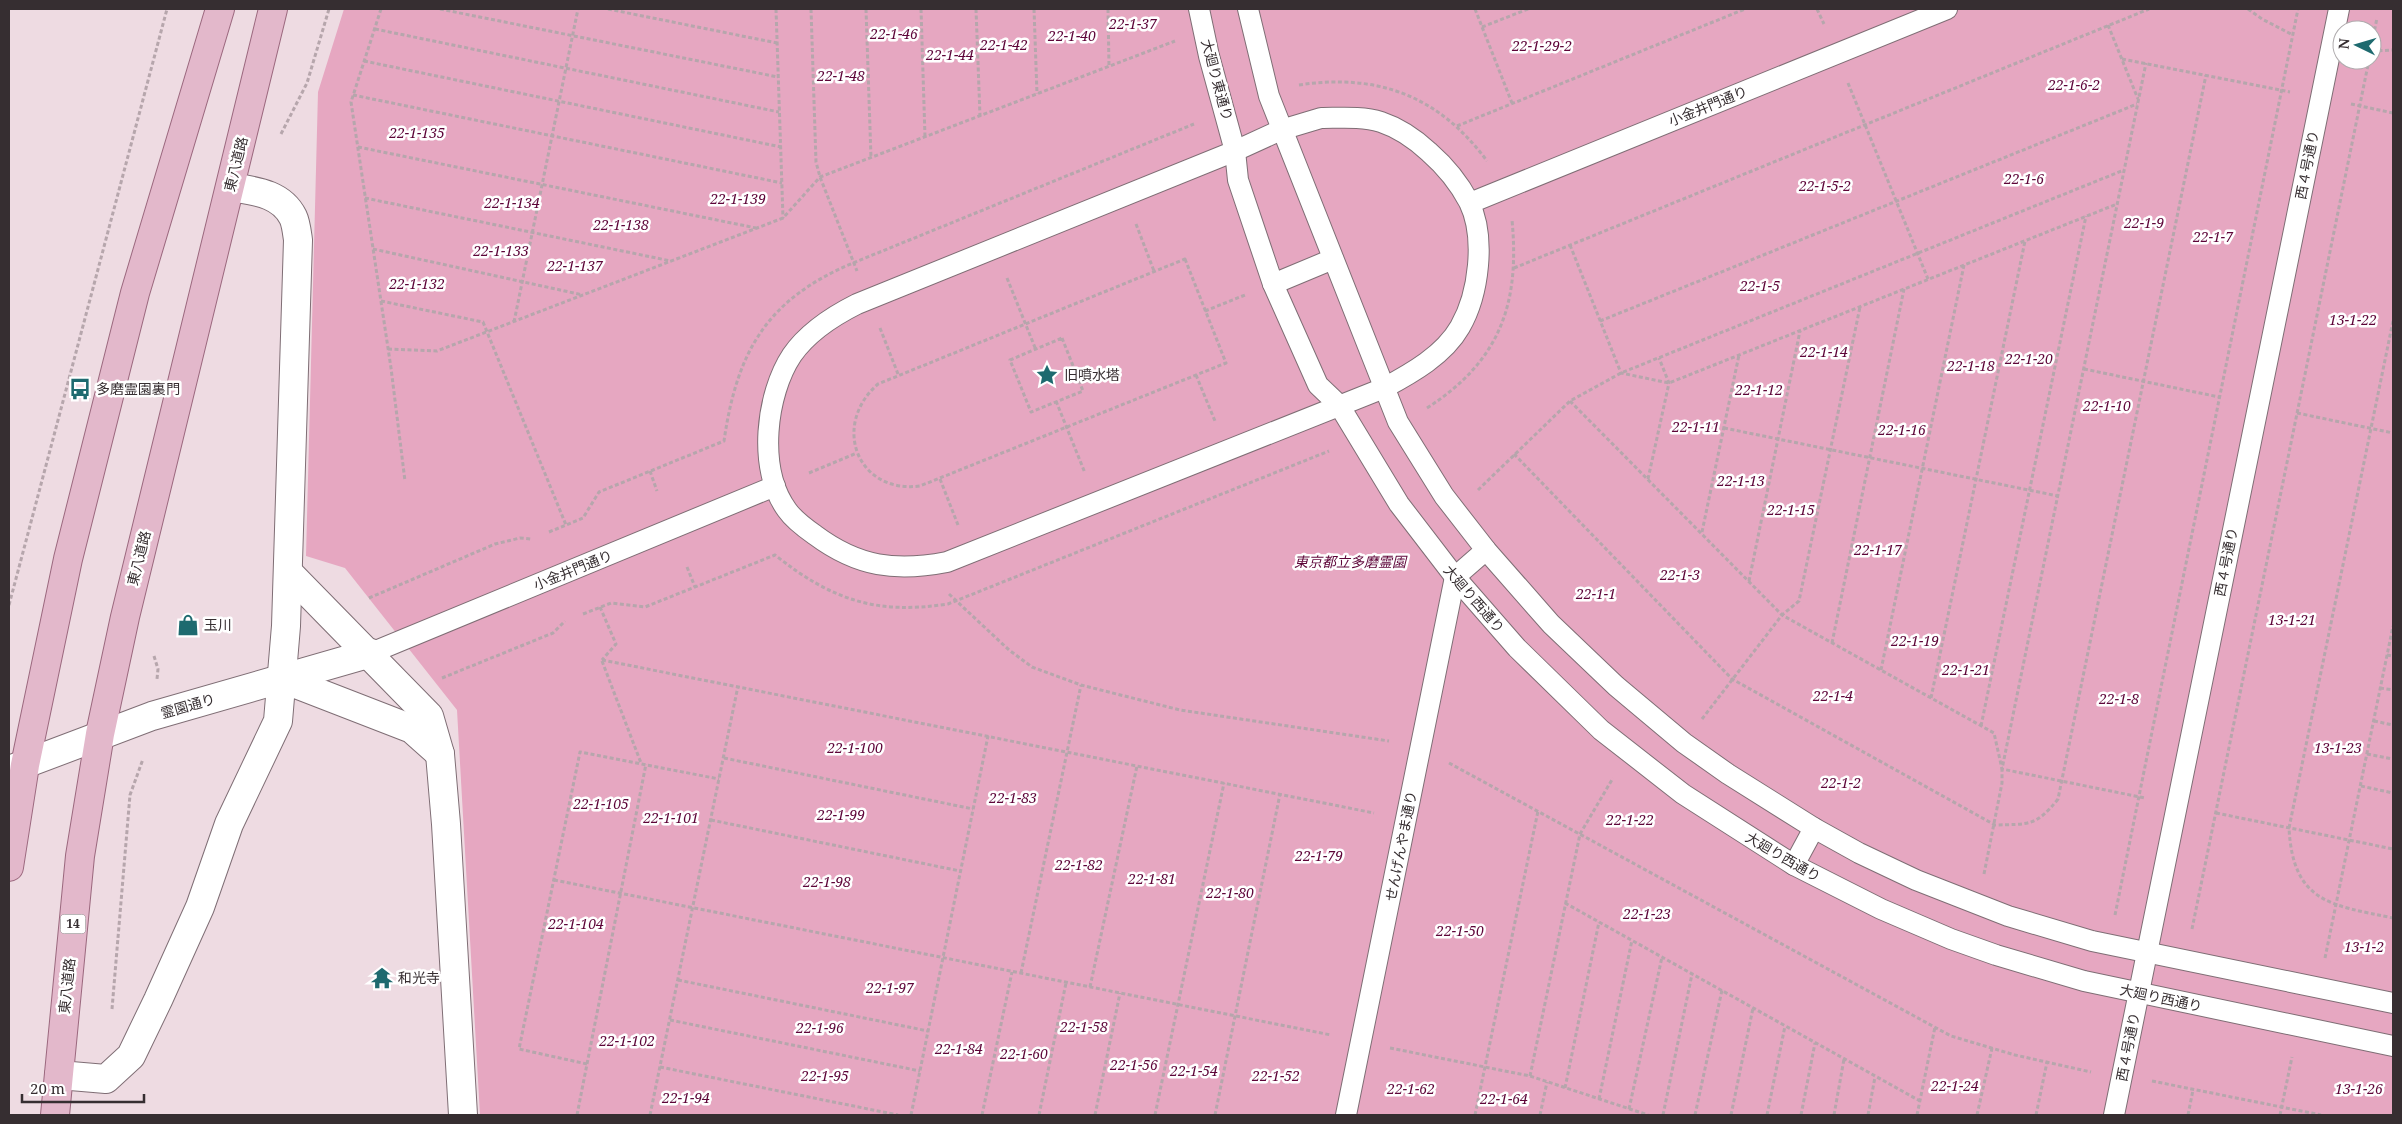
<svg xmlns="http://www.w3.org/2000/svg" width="2402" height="1124" font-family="'Noto Serif','Noto Sans JP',serif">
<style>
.green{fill:#e6a7c1;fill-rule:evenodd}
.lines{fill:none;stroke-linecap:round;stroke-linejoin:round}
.lane-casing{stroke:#7f6e75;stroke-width:22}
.street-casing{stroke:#7f6e75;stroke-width:30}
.secondary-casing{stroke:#7f6e75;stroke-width:30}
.primary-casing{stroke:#9b687e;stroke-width:30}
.path{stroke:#b6a6ac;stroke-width:3;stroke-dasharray:4 2.5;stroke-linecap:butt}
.lane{stroke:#fff;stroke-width:20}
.street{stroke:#fff;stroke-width:28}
.secondary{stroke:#fff;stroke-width:28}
.primary{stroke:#e3b8cb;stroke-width:28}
.labels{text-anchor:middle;stroke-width:5;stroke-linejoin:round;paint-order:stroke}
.shield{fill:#fff;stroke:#726d6f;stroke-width:1}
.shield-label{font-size:12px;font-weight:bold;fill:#362e31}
.park-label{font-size:14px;font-style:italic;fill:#5d0438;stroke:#fff}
.street-label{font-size:14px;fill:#362e31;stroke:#fff}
.poi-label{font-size:14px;fill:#362e31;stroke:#fff;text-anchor:start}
</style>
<rect width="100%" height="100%" fill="#eedbe2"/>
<!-- green -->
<path class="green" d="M 344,9 L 2393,9 L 2393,1115 L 480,1115 L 457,710 L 345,568 L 306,556 L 318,92 ZM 2342,30 L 2372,30 L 2372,60 L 2342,60 Z"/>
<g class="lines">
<!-- lane casing -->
<g class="lane-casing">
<g id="lane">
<path d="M 1199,9 L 1209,56 L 1235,151 L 1238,180 L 1273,284 L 1318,385 L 1339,405 L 1399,504 L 1455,577 L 1517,648 L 1601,730 L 1683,794 L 1794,865 L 1881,909 L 1951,939 L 1996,955 L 2084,981 L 2393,1046"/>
<path d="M 1248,9 L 1269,96 L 1398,422 L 1444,496 L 1486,550 L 1551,624 L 1616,686 L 1684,743 L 1728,774 L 1814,828 L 1859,853 L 1916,880 L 2008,916 L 2092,941 L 2393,1003"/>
<path d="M 1321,118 C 1340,118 1362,116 1381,122 C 1399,128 1415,139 1429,152 C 1445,166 1459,183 1469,202 C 1486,237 1479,294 1460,327 C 1444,355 1412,373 1384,388 L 947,562 C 896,572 858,567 815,535 C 805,528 794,520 787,510 C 757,469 766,394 792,355 C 808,332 833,316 857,304 L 1235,151 L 1281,130 Z"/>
<path d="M 1470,203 L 1947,9"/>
<path d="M 1273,284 L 1333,259"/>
<path d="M 371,653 L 775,486"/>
<path d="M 1794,865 L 1814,828"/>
<path d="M 1346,1115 L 1455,577 L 1486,550"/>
<path d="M 2114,1115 L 2339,9"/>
</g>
</g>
<!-- street casing -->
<g class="street-casing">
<g id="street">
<path d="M 288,572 L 429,716 L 440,754 L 446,824 L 463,1115"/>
<path d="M 283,679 L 412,729 L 440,754"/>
<path d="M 59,1075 L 106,1079 L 131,1056 L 158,1000 L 200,907 L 229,824 L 278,721 L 286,626 L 298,240 C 297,233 296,223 293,217 C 281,193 254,191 231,187"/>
</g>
</g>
<!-- secondary casing -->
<g class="secondary-casing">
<path id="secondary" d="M 9,770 L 152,716 L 371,653"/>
</g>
<!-- primary casing -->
<g class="primary-casing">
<g id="primary">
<path d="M 9,867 L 25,765 L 68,559 L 135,293 L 220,9"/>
<path d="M 55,1115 L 80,856 L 100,734 L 125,617 L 273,9"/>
</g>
</g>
<!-- path -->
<g class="path">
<path d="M 381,9 L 351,102 L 391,368 L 405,481"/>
<path d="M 440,9 L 778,77"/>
<path d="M 608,9 L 777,43"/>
<path d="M 776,9 L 783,218"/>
<path d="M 811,9 L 816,162 L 820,177 L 857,271"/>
<path d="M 866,9 L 871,158"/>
<path d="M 921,9 L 925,137"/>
<path d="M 976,9 L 980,116"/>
<path d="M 1034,9 L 1037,94"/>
<path d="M 1108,9 L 1109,66"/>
<path d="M 1475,9 L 1512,103"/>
<path d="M 1817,9 L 1824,24"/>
<path d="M 2248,9 L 2262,19 L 2293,35"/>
<path d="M 2108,25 L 2138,99"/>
<path d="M 1482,27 L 1528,9"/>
<path d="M 375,29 L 779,112"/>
<path d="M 2372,43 L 2377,18"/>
<path d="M 2372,51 L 2393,50"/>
<path d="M 2122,59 L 2290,92"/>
<path d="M 364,61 L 781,147"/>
<path d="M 1848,83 L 1928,279"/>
<path d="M 1299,85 C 1378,73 1439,96 1487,161"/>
<path d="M 353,95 L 782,183"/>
<path d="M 2351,104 L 2393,113"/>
<path d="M 1457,126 L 1745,9"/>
<path d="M 281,134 L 307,83 L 329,9"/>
<path d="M 358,147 L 756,228"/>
<path d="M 365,198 L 671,261"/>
<path d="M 1136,224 L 1154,271"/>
<path d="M 1570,245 L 1621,373 L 1669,383 L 2117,204"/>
<path d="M 373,249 L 583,295"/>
<path d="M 1185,259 L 1226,363 L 920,486 C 857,494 831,425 878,384 Z"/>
<path d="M 1514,268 L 2149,9"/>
<path d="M 1007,278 L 1036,350"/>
<path d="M 381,301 L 483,322 L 566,525"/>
<path d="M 1205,311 L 1245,295"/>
<path d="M 1600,321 L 2137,104"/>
<path d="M 2393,321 L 2289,828 C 2293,903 2331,905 2393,918"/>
<path d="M 514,322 L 578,9"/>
<path d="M 880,328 L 898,374"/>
<path d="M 1062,338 L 1083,391 L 1031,412 L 1010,360 Z"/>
<path d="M 388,349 L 437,351 L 757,228 L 783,218 L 820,177 L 1175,41"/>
<path d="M 2084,369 L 2219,397"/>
<path d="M 1196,375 L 1215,421"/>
<path d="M 1056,401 L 1085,473"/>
<path d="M 1570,401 L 1782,615 L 1994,733 L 2002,769 L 2145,798"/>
<path d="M 1427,408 C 1500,361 1520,304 1512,220"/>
<path d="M 2297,413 L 2393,433"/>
<path d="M 1724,428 L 2058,496"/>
<path d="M 1514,454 L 1732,679 L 1995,825 C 2028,824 2036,827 2058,799 L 2206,75"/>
<path d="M 650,471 L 657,491"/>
<path d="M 809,473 L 857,453"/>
<path d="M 940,479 L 958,525"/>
<path d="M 1648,479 L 1669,383 L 1659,358"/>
<path d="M 1478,490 L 1570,401 L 1621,373 L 2124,170"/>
<path d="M 549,532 L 583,518 L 599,492 L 724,441 C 737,351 767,299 853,263 L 1194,124"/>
<path d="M 1702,532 L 1739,355"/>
<path d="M 687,567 L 695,587"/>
<path d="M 1749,581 L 1800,331"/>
<path d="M 949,594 L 1009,650 L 1032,667 L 1081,685 L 1180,710 L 1389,741"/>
<path d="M 369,598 L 495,544 L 520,538 L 531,539"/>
<path d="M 9,605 L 167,9"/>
<path d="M 600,607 L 616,644 L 602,660"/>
<path d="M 583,614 L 611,603 L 645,607 L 775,555 C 832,600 876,615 948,604 L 1329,451"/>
<path d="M 1832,643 L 1904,289"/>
<path d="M 2387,655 L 2393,656"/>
<path d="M 154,656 L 158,669 L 157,679"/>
<path d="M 602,660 L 1374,813"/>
<path d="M 602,661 L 641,763"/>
<path d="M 1881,670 L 1964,265"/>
<path d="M 442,678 L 553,633 L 565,621"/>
<path d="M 2380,688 L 2393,690"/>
<path d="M 1931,698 L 2025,241"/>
<path d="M 1702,719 L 1782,615 L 1799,601 L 1860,307"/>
<path d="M 2374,721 L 2393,725"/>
<path d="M 1981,726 L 2086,216"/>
<path d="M 2367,754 L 2393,759"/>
<path d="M 724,758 L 973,809"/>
<path d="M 1449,763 L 1951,1036 L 2015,1055 L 2091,1072"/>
<path d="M 2361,786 L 2393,793"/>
<path d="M 2216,813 L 2393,849"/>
<path d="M 711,820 L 960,871"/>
<path d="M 1984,874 L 2002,783 L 2002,769 L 2146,63"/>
<path d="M 554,880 L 1331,1035"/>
<path d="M 1565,903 L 1920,1101"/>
<path d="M 2115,915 L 2298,9"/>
<path d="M 2192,929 L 2369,60"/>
<path d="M 2325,958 L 2393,626"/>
<path d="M 1021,973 L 1081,685"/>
<path d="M 678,980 L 928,1031"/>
<path d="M 1090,987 L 1137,766"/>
<path d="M 112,1009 L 130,795 L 143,759"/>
<path d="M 670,1020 L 920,1071"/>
<path d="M 1390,1048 L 1530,1076 L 1648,1115"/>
<path d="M 587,1064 L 646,764"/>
<path d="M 660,1067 L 898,1115"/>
<path d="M 1530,1076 L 1580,834 L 1613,778"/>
<path d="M 2152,1081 L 2321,1115"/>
<path d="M 1565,1088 L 1599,922"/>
<path d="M 1599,1099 L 1632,940"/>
<path d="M 1629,1109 L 1662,957"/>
<path d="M 577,1115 L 587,1064 L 519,1049 L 580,752 L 719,779"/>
<path d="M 650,1115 L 738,686"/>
<path d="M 911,1115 L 988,736"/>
<path d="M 982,1115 L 1012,972"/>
<path d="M 1039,1115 L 1066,983"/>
<path d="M 1095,1115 L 1120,993"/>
<path d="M 1155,1115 L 1224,783"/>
<path d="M 1215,1115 L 1280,794"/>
<path d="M 1475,1115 L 1538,811"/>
<path d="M 1540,1115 L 1547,1082"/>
<path d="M 1663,1115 L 1692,974"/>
<path d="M 1695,1115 L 1722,990"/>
<path d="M 1731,1115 L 1753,1008"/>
<path d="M 1767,1115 L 1785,1026"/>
<path d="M 1801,1115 L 1815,1043"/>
<path d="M 1834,1115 L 1844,1059"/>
<path d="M 1868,1115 L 1875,1077"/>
<path d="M 1917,1115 L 1935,1027"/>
<path d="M 1977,1115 L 1992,1048"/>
<path d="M 2036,1115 L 2047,1062"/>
<path d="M 2188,1115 L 2193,1090"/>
<path d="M 2280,1115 L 2292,1057"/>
</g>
<!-- lane -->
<use href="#lane" class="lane"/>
<!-- street -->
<use href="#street" class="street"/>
<!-- secondary -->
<use href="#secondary" class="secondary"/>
<!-- primary -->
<use href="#primary" class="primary"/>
</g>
<!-- icons -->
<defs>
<g id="sight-bare" transform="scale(1.725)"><path d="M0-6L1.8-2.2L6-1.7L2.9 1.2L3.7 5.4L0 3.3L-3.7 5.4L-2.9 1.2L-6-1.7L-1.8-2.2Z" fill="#1e6a6f" stroke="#fff" stroke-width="2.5" paint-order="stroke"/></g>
<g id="bus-bare" transform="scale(1.725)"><path d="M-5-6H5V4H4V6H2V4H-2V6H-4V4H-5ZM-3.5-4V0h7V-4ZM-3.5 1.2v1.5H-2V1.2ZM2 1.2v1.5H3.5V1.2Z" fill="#1e6a6f" stroke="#fff" stroke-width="2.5" paint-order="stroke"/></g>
<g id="shop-bare" transform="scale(1.725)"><path d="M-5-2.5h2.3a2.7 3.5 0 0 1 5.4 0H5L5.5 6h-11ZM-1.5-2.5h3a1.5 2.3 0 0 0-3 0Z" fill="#1e6a6f" stroke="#fff" stroke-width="2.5" paint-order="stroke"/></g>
<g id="temple-bare" transform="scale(1.725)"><path d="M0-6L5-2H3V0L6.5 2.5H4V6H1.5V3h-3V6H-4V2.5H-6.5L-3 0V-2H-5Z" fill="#1e6a6f" stroke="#fff" stroke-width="2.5" paint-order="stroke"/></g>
</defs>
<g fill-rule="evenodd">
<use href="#sight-bare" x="1047" y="375"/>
<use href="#bus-bare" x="80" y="389"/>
<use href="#shop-bare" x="188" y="625"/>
<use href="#temple-bare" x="382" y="978"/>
</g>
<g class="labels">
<!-- shield labels -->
<rect class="shield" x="60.5" y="914.5" width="25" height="19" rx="4"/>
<g class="shield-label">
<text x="73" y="928">14</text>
</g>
<!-- park labels -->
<g class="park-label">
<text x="1133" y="29">22-1-37</text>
<text x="894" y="39">22-1-46</text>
<text x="1072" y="41">22-1-40</text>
<text x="1004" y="50">22-1-42</text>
<text x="1542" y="51">22-1-29-2</text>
<text x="950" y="60">22-1-44</text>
<text x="841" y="81">22-1-48</text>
<text x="2074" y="90">22-1-6-2</text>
<text x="417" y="138">22-1-135</text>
<text x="2024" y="184">22-1-6</text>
<text x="1825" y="191">22-1-5-2</text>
<text x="738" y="204">22-1-139</text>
<text x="512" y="208">22-1-134</text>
<text x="2144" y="228">22-1-9</text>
<text x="621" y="230">22-1-138</text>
<text x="2213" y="242">22-1-7</text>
<text x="501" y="256">22-1-133</text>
<text x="575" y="271">22-1-137</text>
<text x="417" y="289">22-1-132</text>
<text x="1760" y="291">22-1-5</text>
<text x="2353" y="325">13-1-22</text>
<text x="1824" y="357">22-1-14</text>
<text x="2029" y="364">22-1-20</text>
<text x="1971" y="371">22-1-18</text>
<text x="1759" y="395">22-1-12</text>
<text x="2107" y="411">22-1-10</text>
<text x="1696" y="432">22-1-11</text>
<text x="1902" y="435">22-1-16</text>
<text x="1741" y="486">22-1-13</text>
<text x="1791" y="515">22-1-15</text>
<text x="1878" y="555">22-1-17</text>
<text x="1350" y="567">東京都立多磨霊園</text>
<text x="1680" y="580">22-1-3</text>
<text x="1596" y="599">22-1-1</text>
<text x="2292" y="625">13-1-21</text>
<text x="1915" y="646">22-1-19</text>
<text x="1966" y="675">22-1-21</text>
<text x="1833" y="701">22-1-4</text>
<text x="2119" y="704">22-1-8</text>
<text x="855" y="753">22-1-100</text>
<text x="2338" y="753">13-1-23</text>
<text x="1841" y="788">22-1-2</text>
<text x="1013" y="803">22-1-83</text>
<text x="601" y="809">22-1-105</text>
<text x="841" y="820">22-1-99</text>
<text x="671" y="823">22-1-101</text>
<text x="1630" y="825">22-1-22</text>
<text x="1319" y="861">22-1-79</text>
<text x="1079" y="870">22-1-82</text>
<text x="1152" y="884">22-1-81</text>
<text x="827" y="887">22-1-98</text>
<text x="1230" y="898">22-1-80</text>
<text x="1647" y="919">22-1-23</text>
<text x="576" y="929">22-1-104</text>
<text x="1460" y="936">22-1-50</text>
<text x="2364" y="952">13-1-2</text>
<text x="890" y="993">22-1-97</text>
<text x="1084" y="1032">22-1-58</text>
<text x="820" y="1033">22-1-96</text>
<text x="627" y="1046">22-1-102</text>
<text x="959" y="1054">22-1-84</text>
<text x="1024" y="1059">22-1-60</text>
<text x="1134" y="1070">22-1-56</text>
<text x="1194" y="1076">22-1-54</text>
<text x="825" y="1081">22-1-95</text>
<text x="1276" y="1081">22-1-52</text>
<text x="1955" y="1091">22-1-24</text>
<text x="1411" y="1094">22-1-62</text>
<text x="2359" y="1094">13-1-26</text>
<text x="686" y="1103">22-1-94</text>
<text x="1504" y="1104">22-1-64</text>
</g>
<!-- street labels -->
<g class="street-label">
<text transform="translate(1217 80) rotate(75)" y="5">大廻り東通り</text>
<text transform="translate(1708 106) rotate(-22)" y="5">小金井門通り</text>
<text transform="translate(236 164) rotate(-76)" y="5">東八道路</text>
<text transform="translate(2307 165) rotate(-79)" y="5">西４号通り</text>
<text transform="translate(139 558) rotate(-76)" y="5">東八道路</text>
<text transform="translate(2226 562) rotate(-79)" y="5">西４号通り</text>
<text transform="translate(573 570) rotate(-22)" y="5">小金井門通り</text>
<text transform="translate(1474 599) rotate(49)" y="5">大廻り西通り</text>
<text transform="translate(188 706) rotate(-16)" y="5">霊園通り</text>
<text transform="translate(1401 846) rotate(-79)" y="5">せんげんやま通り</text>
<text transform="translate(1783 857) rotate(30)" y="5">大廻り西通り</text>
<text transform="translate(67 986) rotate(-84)" y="5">東八道路</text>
<text transform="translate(2161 998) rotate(12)" y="5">大廻り西通り</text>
<text transform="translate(2128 1047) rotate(-79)" y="5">西４号通り</text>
</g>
<!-- poi labels -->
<g class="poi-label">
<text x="1064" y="380">旧噴水塔</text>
<text x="96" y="394">多磨霊園裏門</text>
<text x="204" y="630">玉川</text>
<text x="398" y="983">和光寺</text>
</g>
</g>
<!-- border -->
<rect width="2402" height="1124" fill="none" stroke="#362e31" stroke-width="20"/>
<!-- north arrow -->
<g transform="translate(2357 45) rotate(275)"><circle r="24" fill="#ffffff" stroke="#afabad"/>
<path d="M0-4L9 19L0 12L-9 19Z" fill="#1e6a6f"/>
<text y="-8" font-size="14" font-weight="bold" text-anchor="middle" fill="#362e31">N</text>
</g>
<!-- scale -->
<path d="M22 1094v8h122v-8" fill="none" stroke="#362e31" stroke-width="2.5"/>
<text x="30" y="1094" font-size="15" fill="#362e31" stroke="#ffffff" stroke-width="4" paint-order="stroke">20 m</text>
</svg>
